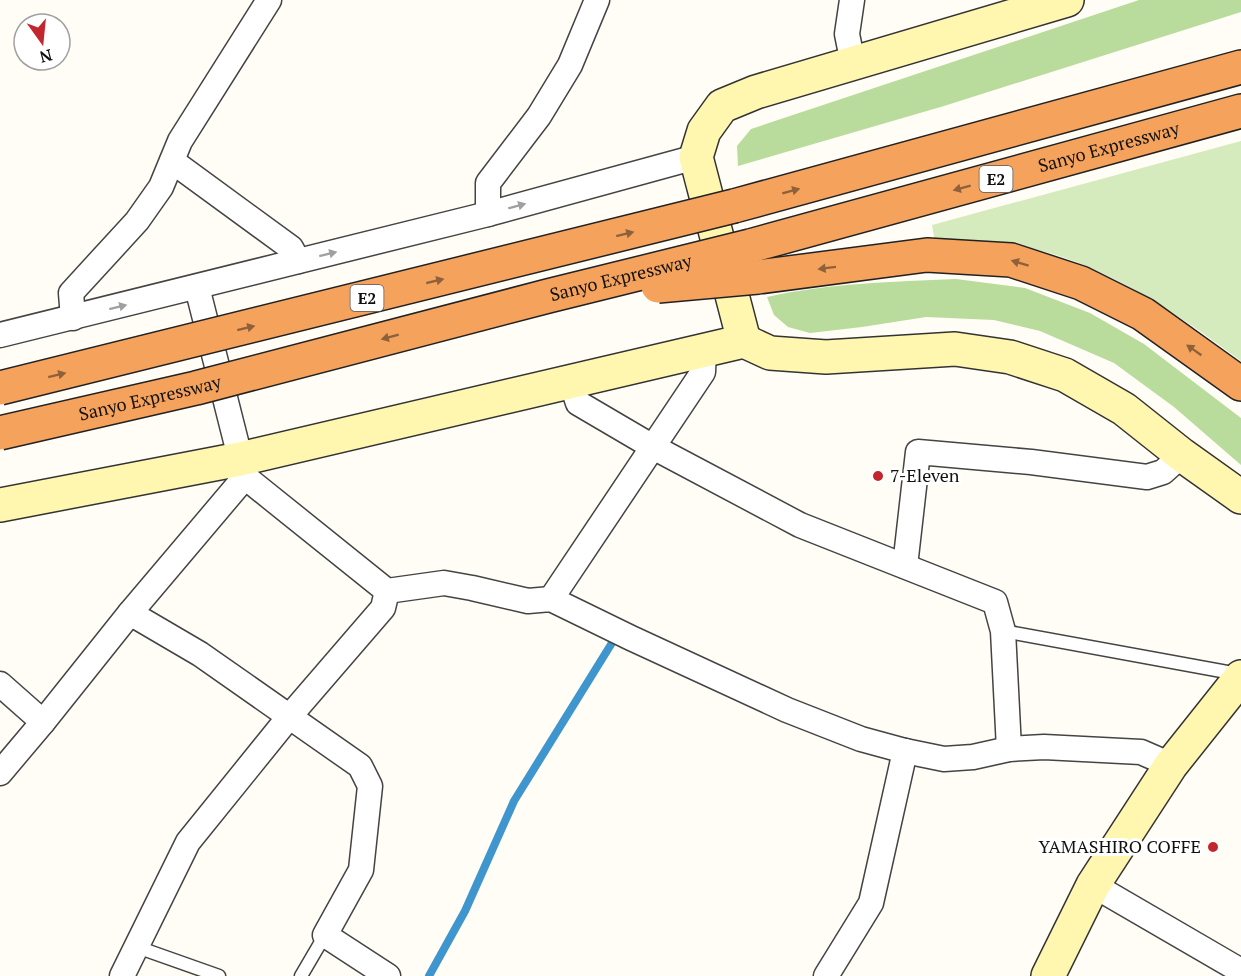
<svg xmlns="http://www.w3.org/2000/svg" width="1241" height="976" font-family="'PT Serif',serif">
<style>
.green{fill:#d5ebbd}
.forest{fill:#b9dc9c}
.lines{fill:none;stroke-linecap:round;stroke-linejoin:round}
.stream{stroke:#3f96cf;stroke-width:8}
.lane-casing{stroke:#444;stroke-width:15}
.street-casing{stroke:#444;stroke-width:27}
.secondary-casing{stroke:#333;stroke-width:36}
.highway-casing{stroke:#222;stroke-width:36}
.lane{stroke:#fff;stroke-width:12}
.street{stroke:#fff;stroke-width:24}
.secondary{stroke:#fff6b0;stroke-width:33}
.highway{stroke:#f5a25d;stroke-width:33}
.highway-bridge-casing{stroke:#222;stroke-width:36;stroke-linecap:butt}
.highway-bridge{stroke:#f5a25d;stroke-width:33}
.oneway{fill:#8e613b}
.oneway2{fill:#a0a0a0}
.poi-dot{fill:#c4262e;stroke:#fff;stroke-width:2}
.labels{text-anchor:middle;stroke-width:6;stroke-linejoin:round;paint-order:stroke}
.shield{fill:#fff;stroke:#585858;stroke-width:1.5}
.shield-label{font-size:16px;font-weight:bold;fill:#111}
.street-label{font-size:18px;fill:#111;stroke:#fff}
.poi-label{font-size:18px;fill:#111;stroke:#fff;text-anchor:start}
</style>
<rect width="100%" height="100%" fill="#fffdf5"/>
<!-- green -->
<path class="green" d="M 1241,141 L 1241,361 C 1175,312 1096,257 1013,245 C 988,241 961,243 935,242 L 932,225 Z"/>
<!-- forest -->
<g class="forest">
<path d="M 1139,0 L 1241,0 L 1241,12 L 944,106 L 738,166 L 737,146 L 751,129 Z"/>
<path d="M 956,279 L 1025,288 L 1090,313 L 1144,344 L 1241,418 L 1241,465 L 1174,407 L 1114,363 L 1040,331 L 994,320 L 926,317 L 862,327 L 810,333 L 788,327 L 774,315 L 767,297 C 829,283 892,282 956,279 Z"/>
</g>
<g class="lines">
<!-- stream -->
<path class="stream" d="M 429,976 L 465,911 L 514,801 L 615,638 L 611,636"/>
<!-- lane casing -->
<g class="lane-casing">
<g id="lane">
<path d="M 1003,631 L 1238,674"/>
<path d="M 137,947 L 219,976"/>
<path d="M 301,976 L 325,935"/>
</g>
</g>
<!-- street casing -->
<g class="street-casing">
<g id="street">
<path d="M 852,0 L 847,34 L 853,64"/>
<path d="M 172,161 L 291,248 L 298,261"/>
<path d="M 488,214 L 488,183 L 539,116 L 570,65 L 597,0"/>
<path d="M 73,318 L 71,293 L 137,221 L 161,187 L 180,141 L 269,0"/>
<path d="M 0,335 L 488,214 L 696,157"/>
<path d="M 571,382 L 578,403 L 653,447 L 800,525 L 995,602 L 1003,631 L 1009,749"/>
<path d="M 245,477 L 387,591 L 444,583 L 472,588 L 528,601 L 551,599 L 631,638 L 787,710 L 861,739 L 905,751 L 944,759 L 973,757 L 1009,749 L 1044,747 L 1141,752 L 1171,765"/>
<path d="M 905,566 L 918,452 L 1031,462 L 1147,477 L 1163,472 L 1182,455"/>
<path d="M 551,599 L 703,372 L 704,350"/>
<path d="M 130,613 L 200,654 L 360,766 L 370,786 L 361,870 L 325,935 L 388,976"/>
<path d="M 0,684 L 43,722"/>
<path d="M 0,773 L 43,722 L 130,613 L 245,477 L 197,287"/>
<path d="M 1093,885 L 1241,971"/>
<path d="M 122,976 L 188,842 L 289,717 L 383,608 L 387,591"/>
<path d="M 826,976 L 871,903 L 905,751"/>
</g>
</g>
<!-- secondary casing -->
<g class="secondary-casing">
<g id="secondary">
<path d="M 744,341 L 696,157 L 704,131 L 722,106 L 756,92 L 1067,0"/>
<path d="M 0,505 L 240,459 L 744,341 L 770,353 L 826,357 L 955,349 L 1010,357 L 1065,375 L 1124,409 L 1182,455 L 1241,497"/>
<path d="M 1048,976 L 1093,885 L 1171,765 L 1241,677"/>
</g>
</g>
<!-- highway casing -->
<g class="highway-casing">
<g id="highway">
<path d="M 734,206 L 1241,67"/>
<path id="s1" d="M 750,246 L 1241,111"/>
<path d="M 758,277 L 927,255 L 1011,260 L 1081,283 L 1143,314 L 1241,384"/>
</g>
</g>
<!-- lane -->
<use href="#lane" class="lane"/>
<!-- street -->
<use href="#street" class="street"/>
<!-- secondary -->
<use href="#secondary" class="secondary"/>
<!-- highway -->
<use href="#highway" class="highway"/>
<!-- highway-bridge casing -->
<g class="highway-bridge-casing">
<g id="highway-bridge">
<path d="M 658,286 L 758,277"/>
<path d="M 0,388 L 734,206"/>
<path id="s2" d="M 0,433 L 196,388 L 548,296 L 750,246"/>
</g>
</g>
<!-- highway-bridge -->
<use href="#highway-bridge" class="highway-bridge"/>
</g>
<!-- one-way arrows -->
<defs><path id="oneway-solid" d="M-6-.8H1V-3.2L6.5 0L1 3.2V.8H-6Z" transform="scale(1.5)"/></defs>
<g class="oneway">
<use href="#oneway-solid" transform="translate(962 188) rotate(165)"/>
<use href="#oneway-solid" transform="translate(791 191) rotate(-15)"/>
<use href="#oneway-solid" transform="translate(625 234) rotate(-14)"/>
<use href="#oneway-solid" transform="translate(1020 263) rotate(-163)"/>
<use href="#oneway-solid" transform="translate(827 268) rotate(173)"/>
<use href="#oneway-solid" transform="translate(435 281) rotate(-14)"/>
<use href="#oneway-solid" transform="translate(246 328) rotate(-14)"/>
<use href="#oneway-solid" transform="translate(390 337) rotate(165)"/>
<use href="#oneway-solid" transform="translate(1194 350) rotate(-145)"/>
<use href="#oneway-solid" transform="translate(57 375) rotate(-14)"/>
</g>
<g class="oneway2">
<use href="#oneway-solid" transform="translate(517 206) rotate(-15)"/>
<use href="#oneway-solid" transform="translate(328 254) rotate(-14)"/>
<use href="#oneway-solid" transform="translate(118 307) rotate(-14)"/>
</g>
<!-- markers -->
<g class="poi-dot">
<circle cx="878" cy="476" r="6"/>
<circle cx="1213" cy="847" r="6"/>
</g>
<g class="labels">
<!-- shield labels -->
<g class="shield">
<rect x="979.5" y="166" width="33" height="26" rx="4.5"/>
<rect x="350.5" y="285" width="33" height="26" rx="4.5"/>
</g>
<g class="shield-label">
<text x="996" y="185">E2</text>
<text x="367" y="304">E2</text>
</g>
<!-- street labels -->
<g class="street-label">
<text dy="6" stroke="none"><textPath href="#s1" startOffset="372">Sanyo Expressway</textPath></text>
<text dy="6" stroke="none"><textPath href="#s2" startOffset="640">Sanyo Expressway</textPath></text>
<text dy="6" stroke="none"><textPath href="#s2" startOffset="154">Sanyo Expressway</textPath></text>
</g>
<!-- poi labels -->
<g class="poi-label">
<text x="890" y="482">7-Eleven</text>
<text x="1201" y="853" text-anchor="end">YAMASHIRO COFFE</text>
</g>
</g>
<!-- north arrow -->
<g transform="translate(42 42) rotate(165)"><circle r="28" fill="#ffffff" stroke="#a0a0a0" stroke-width="1.5"/>
<path d="M0-4.5L10 22L0 15L-10 22Z" fill="#c4262e"/>
<text y="-9" font-size="16" font-weight="bold" text-anchor="middle" fill="#111111">N</text>
</g>
</svg>
